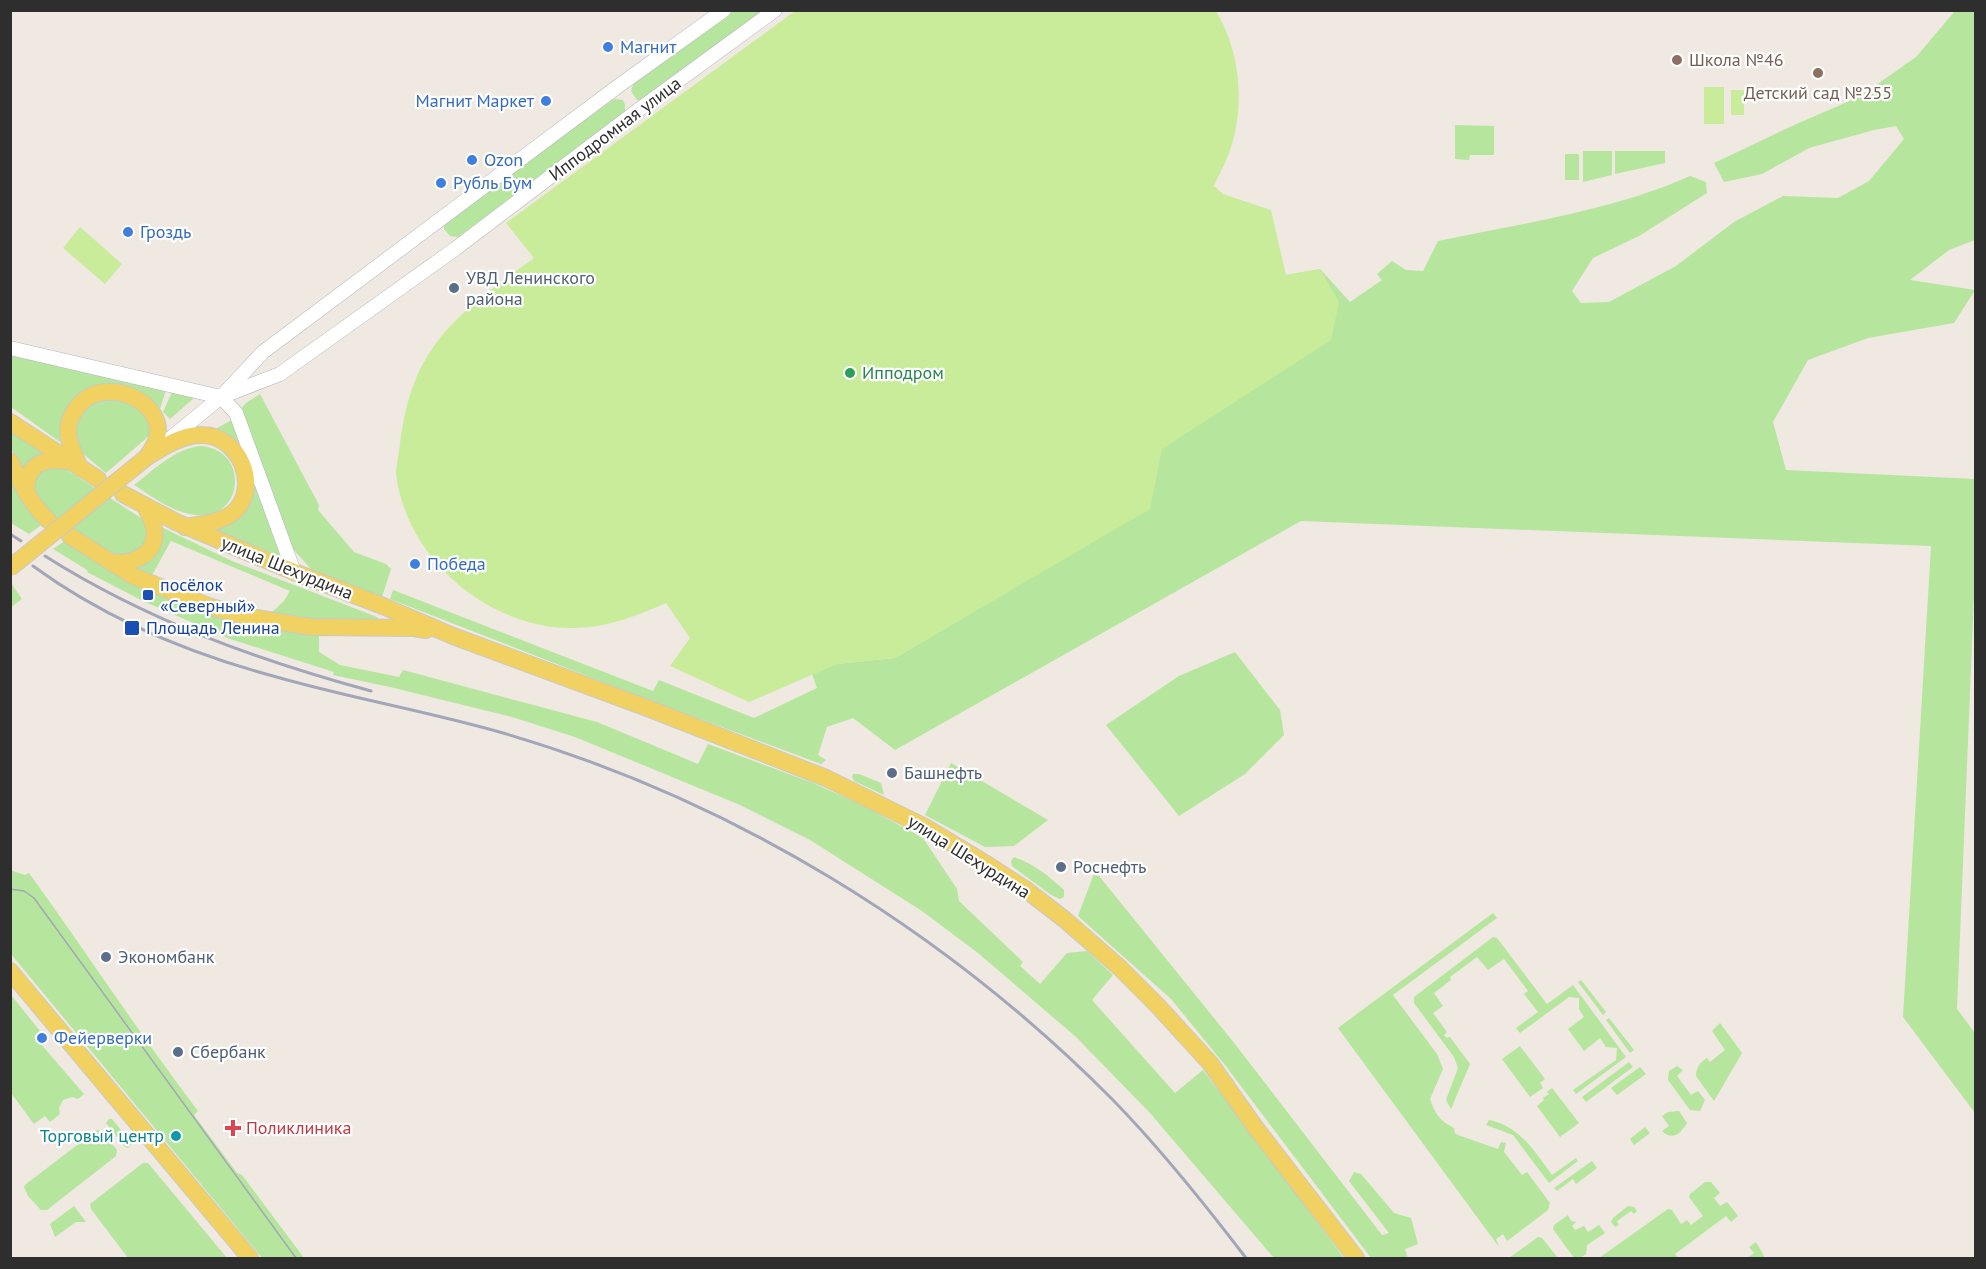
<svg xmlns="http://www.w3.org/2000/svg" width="1986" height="1269" font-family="'PT Sans',sans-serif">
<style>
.green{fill:#b6e59e}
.pitch{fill:#c9ec9a}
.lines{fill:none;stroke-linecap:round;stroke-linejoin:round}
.minor-casing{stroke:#b4b7c1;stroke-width:15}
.major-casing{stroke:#c9c9c9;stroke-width:18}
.minor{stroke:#fff;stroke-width:14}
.major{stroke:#f2d163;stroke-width:16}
.tram{stroke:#a3a6b8;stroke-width:1.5}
.rail{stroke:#a3a6b8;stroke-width:3}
.major-bridge-casing{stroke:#c9c9c9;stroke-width:18;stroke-linecap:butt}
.major-bridge{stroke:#f2d163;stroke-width:16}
.shop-dot{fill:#3f7fe0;stroke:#fff;stroke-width:2}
.education-dot{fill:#8d6e63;stroke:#fff;stroke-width:2}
.service-dot{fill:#5c6f8a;stroke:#fff;stroke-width:2}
.leisure-dot{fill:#2e9e5b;stroke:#fff;stroke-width:2}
.transit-dot{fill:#1a4fb4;stroke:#fff;stroke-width:2}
.health-dot{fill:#e0444e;stroke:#fff;stroke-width:2}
.culture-dot{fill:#0f9aa8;stroke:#fff;stroke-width:2}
.labels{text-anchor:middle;stroke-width:4.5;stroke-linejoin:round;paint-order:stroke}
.shop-label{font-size:18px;fill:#366cbe;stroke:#fff;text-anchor:start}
.education-label{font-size:18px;fill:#785e54;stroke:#fff;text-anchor:start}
.street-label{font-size:18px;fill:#2e2e2e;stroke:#fff}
.service-label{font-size:18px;fill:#4e5e75;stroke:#fff;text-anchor:start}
.leisure-label{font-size:18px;fill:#27864d;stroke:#fff;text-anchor:start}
.transit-label{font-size:18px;fill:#164399;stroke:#fff;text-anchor:start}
.health-label{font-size:18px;fill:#be3a42;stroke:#fff;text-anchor:start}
.culture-label{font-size:18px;fill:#0d838f;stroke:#fff;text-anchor:end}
</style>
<rect width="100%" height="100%" fill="#efe9e1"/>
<!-- green -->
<g class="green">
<path d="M 732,11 L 765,11 L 643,100 L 637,100 L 631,91 L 634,82 Z"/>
<path d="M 1955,11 L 1975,11 L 1975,240 L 1949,250 L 1910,280 L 1975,290 L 1954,323 L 1868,338 L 1808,360 L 1773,422 L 1786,470 L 1975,479 L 1975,571 L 1957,1009 L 1975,1033 L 1975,1113 L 1903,1017 L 1931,546 L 1301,521 L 895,750 L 853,718 L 827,727 L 818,755 L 826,760 L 821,764 L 649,700 L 390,599 L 393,590 L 653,691 L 659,680 L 754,718 L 817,688 L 812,674 L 837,664 L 895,658 L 1069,555 L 1286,275 L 1320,269 L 1350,302 L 1382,280 L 1377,274 L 1392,261 L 1406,270 L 1423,271 L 1438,241 C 1519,224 1615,210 1690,176 L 1706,182 L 1707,193 L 1639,236 L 1593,258 L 1572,291 L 1581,303 L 1609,302 L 1676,266 L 1734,222 L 1783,196 L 1838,198 L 1869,181 L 1904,139 L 1896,126 L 1874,130 L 1809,148 L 1762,174 L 1724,182 L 1714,163 L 1794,125 L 1859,97 L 1916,57 Z"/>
<path d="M 614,99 L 623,100 L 625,105 L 625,113 L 458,237 L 450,236 L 444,229 L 444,223 Z"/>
<path d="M 1455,125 L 1494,126 L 1494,155 L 1470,155 L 1469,160 L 1455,159 Z"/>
<path d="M 1583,151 L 1612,151 L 1612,175 L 1583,182 Z"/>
<path d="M 1615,151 L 1665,151 L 1665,163 L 1615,174 Z"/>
<rect x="1565" y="154" width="14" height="26"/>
<path d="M 10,351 L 167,387 L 159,412 L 103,385 L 60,442 L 11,407 Z"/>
<path d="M 172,392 L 193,396 L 194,398 L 170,419 L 163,412 Z"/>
<path d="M 260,394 L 319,505 L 318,510 L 354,552 L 386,564 L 391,569 L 382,597 L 312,570 L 292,548 L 240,414 C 241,403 252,400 260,394 Z"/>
<path d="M 100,397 L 134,404 L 151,423 L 149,436 L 106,473 L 81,452 L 74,438 L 76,418 Z"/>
<path d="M 235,418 L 284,559 L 273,556 L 272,553 L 211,529 L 251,490 L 212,431 Z"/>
<path d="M 11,432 L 42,453 L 42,455 L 22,471 L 11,448 Z"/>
<path d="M 199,446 C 249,447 246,520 196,515 C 173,513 153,497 134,485 C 154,470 173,450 199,446 Z"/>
<path d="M 61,466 L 144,520 L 149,525 L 145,548 L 116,557 C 86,540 57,524 35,497 L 35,473 Z"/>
<path d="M 10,476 L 44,523 L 29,534 L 11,523 Z"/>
<path d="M 161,527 L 232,561 L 377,617 L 379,620 L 324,622 L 272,614 L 272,612 L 284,601 L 290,591 L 171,541 L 152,575 L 134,571 Z"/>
<path d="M 66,540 L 118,575 L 319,634 L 319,652 L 340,665 L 399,677 L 403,670 L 597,722 L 698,764 L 708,744 L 813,783 L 862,805 L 923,838 L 957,889 L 959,901 L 1023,962 L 1020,966 L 1040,984 L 1067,953 L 1087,951 L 1113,975 L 1092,1000 L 1175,1093 L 1203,1070 L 1344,1258 L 1274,1258 L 1150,1113 L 1076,1037 L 978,953 L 922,911 L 810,840 L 740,805 L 575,737 L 512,717 L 390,687 L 333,675 L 334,672 L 230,639 L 143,601 L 87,572 L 88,571 L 84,568 L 53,549 Z"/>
<path d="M 11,583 L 22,599 L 11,607 L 10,584 Z"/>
<path d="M 1235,652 L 1280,710 L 1284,735 L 1245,774 L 1179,816 L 1106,725 L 1179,676 Z"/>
<path d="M 951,763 L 1048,820 L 1014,846 L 985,847 L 925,815 Z"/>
<path d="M 853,774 L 859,774 L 881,783 L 884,795 L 854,781 L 852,777 Z"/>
<path d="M 1014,857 C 1033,863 1050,877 1064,890 L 1064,897 L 1060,899 L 1051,895 L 1012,866 L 1011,861 Z"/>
<path d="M 10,870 L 25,875 L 29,873 C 86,952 139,1033 198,1111 L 194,1115 L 237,1173 L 242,1175 L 304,1258 L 262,1258 L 11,954 Z"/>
<path d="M 1095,871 L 1235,1044 L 1382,1235 L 1389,1233 L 1349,1181 L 1354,1172 L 1361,1174 L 1394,1213 L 1411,1218 L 1418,1244 L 1405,1249 L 1408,1258 L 1371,1258 L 1225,1065 L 1171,999 L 1078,916 Z"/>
<path d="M 1493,913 L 1497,918 L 1393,995 L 1437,1054 L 1443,1069 L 1430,1099 C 1435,1114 1440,1121 1454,1128 L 1455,1133 L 1458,1135 L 1498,1149 L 1501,1142 L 1506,1143 L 1504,1152 L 1522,1175 L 1527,1172 L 1550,1203 L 1548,1210 L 1507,1241 L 1503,1234 L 1496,1239 L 1499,1247 L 1338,1028 Z"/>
<path d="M 1493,937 L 1497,938 L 1547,1004 L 1573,985 L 1626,1057 L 1576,1094 L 1573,1090 L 1616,1060 L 1617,1048 L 1606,1047 L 1600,1038 L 1584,1051 L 1568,1029 L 1584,1017 L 1579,1009 L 1579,998 L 1569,997 L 1520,1033 L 1516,1028 L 1538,1012 L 1524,994 L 1528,991 L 1504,959 L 1488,970 L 1477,957 L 1450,977 L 1451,980 L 1434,993 L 1443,1006 L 1433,1013 L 1447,1032 L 1444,1035 L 1447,1038 L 1450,1037 L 1470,1064 L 1451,1109 L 1446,1100 L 1458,1068 L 1454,1057 L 1414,1003 L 1414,997 Z"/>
<path d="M 1581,980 L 1606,1012 L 1603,1015 L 1578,982 Z"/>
<path d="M 11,995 L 40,1031 L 34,1036 L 84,1094 L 78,1099 L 72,1097 L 63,1100 L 59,1108 L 60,1114 L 50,1122 L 45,1116 L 34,1124 L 11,1093 Z"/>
<path d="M 1609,1018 L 1634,1050 L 1630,1053 L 1606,1020 Z"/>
<path d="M 1720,1023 L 1742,1053 L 1714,1101 L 1696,1076 C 1696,1068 1700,1062 1707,1058 L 1710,1062 L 1725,1050 L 1712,1031 Z"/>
<path d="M 1520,1046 L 1545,1079 L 1540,1083 L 1543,1088 L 1530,1097 L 1502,1059 Z"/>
<path d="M 1629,1062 L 1633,1067 L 1586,1102 L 1582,1097 Z"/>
<path d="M 1677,1066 L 1683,1070 L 1677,1076 L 1691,1095 L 1698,1091 L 1705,1100 L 1700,1111 L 1690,1110 L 1668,1080 L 1669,1071 Z"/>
<path d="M 1640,1067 L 1646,1074 L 1617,1095 L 1611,1088 Z"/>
<path d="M 1552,1088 L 1579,1123 L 1560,1137 L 1537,1106 L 1544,1100 L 1543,1098 L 1549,1094 L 1547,1092 Z"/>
<path d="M 1679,1111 L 1687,1123 C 1680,1134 1673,1141 1662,1131 L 1669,1126 L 1662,1116 L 1668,1112 Z"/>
<path d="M 109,1119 L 112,1119 L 130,1141 L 131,1145 L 128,1148 L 125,1147 L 106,1123 Z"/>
<path d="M 1489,1120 C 1520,1126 1535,1152 1552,1175 L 1576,1158 L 1578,1161 L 1549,1183 L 1513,1135 L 1486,1125 Z"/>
<path d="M 1645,1127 L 1650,1133 L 1634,1145 L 1630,1139 Z"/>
<path d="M 97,1130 L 101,1131 L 117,1150 L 116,1156 L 47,1210 L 41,1210 L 28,1196 L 24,1187 L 26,1184 Z"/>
<path d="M 1592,1161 L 1597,1168 L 1576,1184 L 1573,1179 L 1557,1191 L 1554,1188 Z"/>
<path d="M 143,1163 L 148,1163 L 227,1258 L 128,1258 L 91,1209 L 90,1204 Z"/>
<path d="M 1705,1182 L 1711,1182 L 1720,1193 L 1714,1198 L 1720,1206 L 1727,1202 L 1738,1216 L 1731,1222 L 1726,1216 L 1675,1254 L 1678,1258 L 1599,1258 L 1668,1209 L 1672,1210 L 1681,1224 L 1687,1220 L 1691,1225 L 1703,1216 L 1689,1197 L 1690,1194 Z"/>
<path d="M 74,1206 L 86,1222 L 76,1222 L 55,1237 L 50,1224 Z"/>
<path d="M 1628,1206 L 1634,1207 L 1637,1211 L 1634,1214 L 1631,1211 L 1617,1221 L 1619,1225 L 1615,1227 L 1611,1222 L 1613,1218 Z"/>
<path d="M 1568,1215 L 1571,1221 L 1576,1222 L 1572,1226 L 1575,1230 L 1584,1226 L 1588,1232 L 1599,1225 L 1605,1233 L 1587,1245 L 1586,1254 L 1580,1258 L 1574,1258 L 1553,1229 L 1554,1225 Z"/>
<path d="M 1538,1237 L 1542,1238 L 1558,1258 L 1509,1258 Z"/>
<path d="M 1756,1242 L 1765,1258 L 1747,1258 L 1754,1253 L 1749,1247 Z"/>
</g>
<!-- pitch -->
<g class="pitch">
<path d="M 795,11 L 1216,11 C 1241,52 1246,110 1228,156 C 1224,166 1218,176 1214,186 L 1223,194 L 1271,210 L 1286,275 L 1320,269 L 1339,302 L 1331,340 L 1162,449 L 1150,509 L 895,658 L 837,664 L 749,702 L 670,666 L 690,638 L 666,603 C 631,618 604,629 565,628 C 483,624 406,556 396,474 C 396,467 398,459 399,452 C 403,417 410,382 430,352 C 456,312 496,286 534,258 L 506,223 Z"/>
<rect x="1704" y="87" width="20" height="37"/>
<rect x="1731" y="90" width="13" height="25"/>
<path d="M 80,227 L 122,264 L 105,284 L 63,248 Z"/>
</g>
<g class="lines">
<!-- minor casing -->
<g class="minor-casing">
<g id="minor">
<path d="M 10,348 L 221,397 L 236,413 L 239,421 L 294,572"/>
<path d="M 226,395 L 280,374 L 455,249 L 637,111 L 775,10"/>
<path d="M 166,442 L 221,397 L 263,352 L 617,87 L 724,10"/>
</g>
</g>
<!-- major casing -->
<g class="major-casing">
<g id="major">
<path d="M 10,422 L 98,479"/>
<path d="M 147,457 C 163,447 183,434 203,435 C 239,436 261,486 234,512 C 221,523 201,524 185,527"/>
<path d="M 10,461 C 21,482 30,504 48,520"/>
<path d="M 80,468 C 75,456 69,445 68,432 C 68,421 73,411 81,403 C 108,375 169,403 156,441 C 154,446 150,452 147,457"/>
<path d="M 27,494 C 24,465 42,458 67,461"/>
<path d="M 123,494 L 176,522 L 294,572 L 383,606 L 453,636 L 650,709 L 826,778 L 925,827 L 988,865 L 1025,889 L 1064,919 L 1119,967 L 1157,1005 L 1210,1063 L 1255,1127 L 1356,1258"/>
<path d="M 70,536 L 133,576 L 211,607 L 245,616 L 311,627 L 414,628 L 426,630"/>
<path d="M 111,562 C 131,565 158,555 154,530 C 154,522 149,515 146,508"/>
<path d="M 10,971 L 250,1258"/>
</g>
</g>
<!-- minor -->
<use href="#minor" class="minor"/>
<!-- major -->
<use href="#major" class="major"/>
<!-- tram -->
<path class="tram" d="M 10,889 L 24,891 L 34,898 L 296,1258"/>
<!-- rail -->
<g class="rail">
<path d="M 10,534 L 21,541"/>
<path d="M 45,556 C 146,620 257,660 371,691"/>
<path d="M 33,566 C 104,618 188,653 273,676 C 349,698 427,711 503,733 C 733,800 944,930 1112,1099 C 1161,1149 1204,1203 1246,1258"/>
</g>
<!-- major-bridge casing -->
<g class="major-bridge-casing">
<path id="major-bridge" d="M 10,568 L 147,457"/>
</g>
<!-- major-bridge -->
<use href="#major-bridge" class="major-bridge"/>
</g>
<!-- markers -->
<g class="shop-dot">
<circle cx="608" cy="47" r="6"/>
<circle cx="546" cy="101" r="6"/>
<circle cx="472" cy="160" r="6"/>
<circle cx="441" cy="183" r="6"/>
<circle cx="128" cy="232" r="6"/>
<circle cx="415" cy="564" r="6"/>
<circle cx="42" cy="1038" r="6"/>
</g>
<g class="education-dot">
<circle cx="1677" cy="60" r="6"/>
<circle cx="1818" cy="73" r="6"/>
</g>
<g class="service-dot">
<circle cx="454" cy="288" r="6"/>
<circle cx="892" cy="773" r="6"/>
<circle cx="1061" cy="867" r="6"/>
<circle cx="106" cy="957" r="6"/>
<circle cx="178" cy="1052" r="6"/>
</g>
<circle class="leisure-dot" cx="850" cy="373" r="6"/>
<g class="transit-dot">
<rect x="142" y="589" width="12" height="12" rx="3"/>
<rect x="124" y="620" width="16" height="16" rx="3"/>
</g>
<path class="health-dot" d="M230 1119h6v6h6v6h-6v6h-6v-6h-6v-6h6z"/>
<circle class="culture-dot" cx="176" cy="1136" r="6"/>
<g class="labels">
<!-- shop labels -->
<g class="shop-label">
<text x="620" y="53">Магнит</text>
<text x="534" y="107" text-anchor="end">Магнит Маркет</text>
<text x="484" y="166">Ozon</text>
<text x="453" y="189">Рубль Бум</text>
<text x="140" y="238">Гроздь</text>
<text x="427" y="570">Победа</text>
<text x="54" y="1044">Фейерверки</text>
</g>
<!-- education labels -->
<g class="education-label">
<text x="1689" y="66">Школа №46</text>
<text x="1818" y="99" text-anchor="middle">Детский сад №255</text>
</g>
<!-- street labels -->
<g class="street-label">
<text transform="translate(615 129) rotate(-37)" y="6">Ипподромная улица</text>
<text transform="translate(287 568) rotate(22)" y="6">улица Шехурдина</text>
<text transform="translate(969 857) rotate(32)" y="6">улица Шехурдина</text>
</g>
<!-- service labels -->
<g class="service-label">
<text x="466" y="284">УВД Ленинского<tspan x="466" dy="21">района</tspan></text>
<text x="904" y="779">Башнефть</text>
<text x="1073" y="873">Роснефть</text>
<text x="118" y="963">Экономбанк</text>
<text x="190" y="1058">Сбербанк</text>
</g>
<!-- leisure labels -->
<g class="leisure-label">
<text x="862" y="379">Ипподром</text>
</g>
<!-- transit labels -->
<g class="transit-label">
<text x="160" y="591">посёлок<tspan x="160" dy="21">«Северный»</tspan></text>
<text x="146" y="634">Площадь Ленина</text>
</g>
<!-- health labels -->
<g class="health-label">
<text x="246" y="1134">Поликлиника</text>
</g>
<!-- culture labels -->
<g class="culture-label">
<text x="164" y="1142">Торговый центр</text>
</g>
</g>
<!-- border -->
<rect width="1986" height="1269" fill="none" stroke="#2e2e2e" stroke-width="24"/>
</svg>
